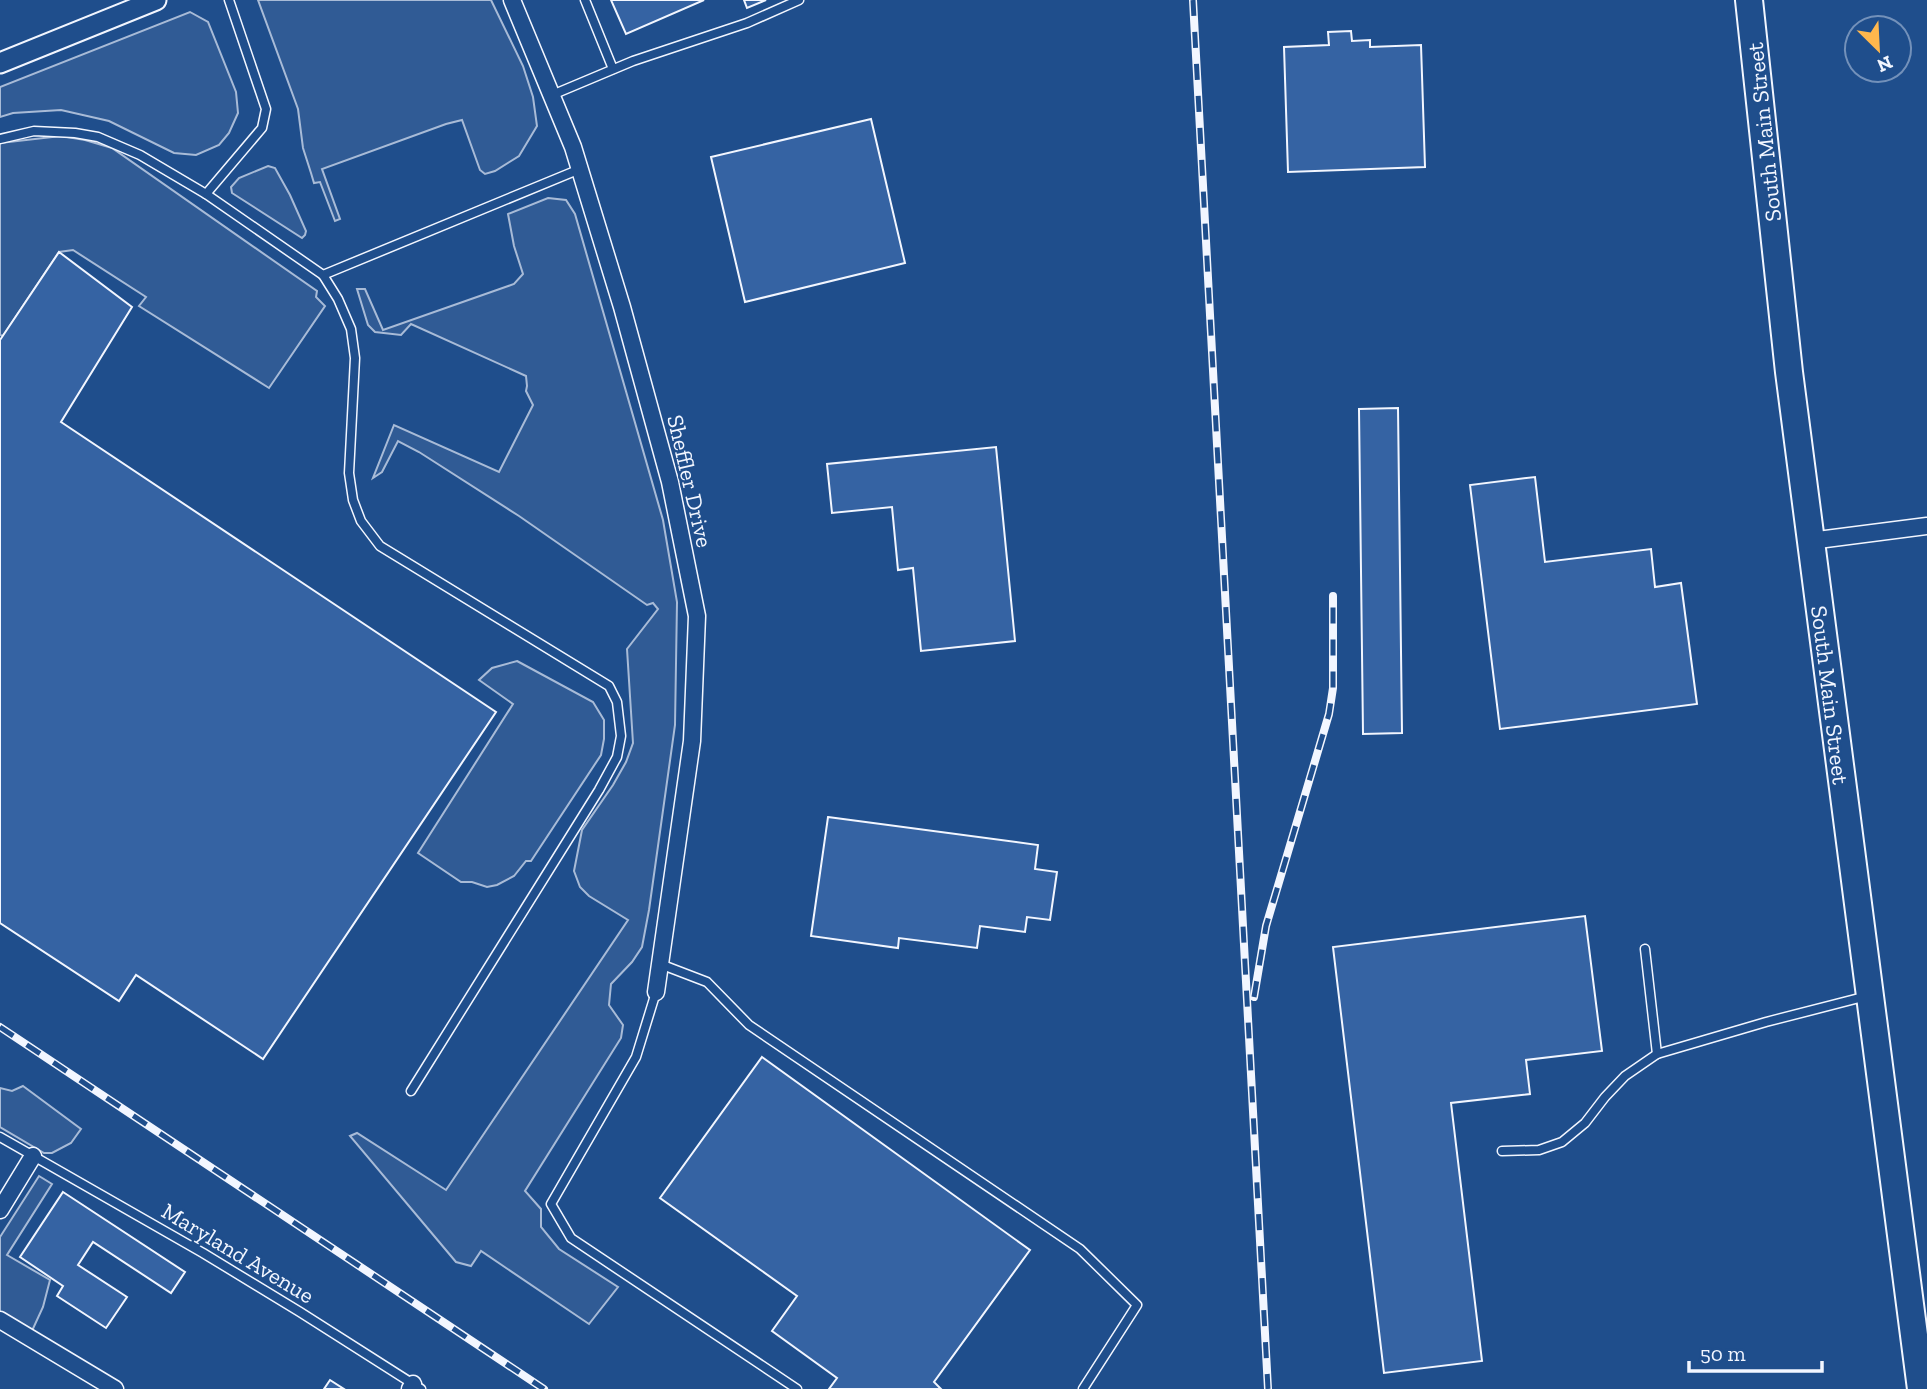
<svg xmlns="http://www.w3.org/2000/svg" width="1927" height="1389" font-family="'Zilla Slab',serif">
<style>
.built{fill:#305b95;stroke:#a8bbd7;stroke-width:2}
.building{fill:#3563a3;stroke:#f2f6ff;stroke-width:2}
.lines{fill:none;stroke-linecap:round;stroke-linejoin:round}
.service-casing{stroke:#f2f6ff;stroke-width:11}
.minor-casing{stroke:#f2f6ff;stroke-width:19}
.tertiary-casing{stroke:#f2f6ff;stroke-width:23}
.primary-casing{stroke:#f2f6ff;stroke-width:30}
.service{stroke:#1f4e8c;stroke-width:8}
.minor{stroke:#1f4e8c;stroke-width:16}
.tertiary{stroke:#1f4e8c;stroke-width:19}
.primary{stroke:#1f4e8c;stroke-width:26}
.rail-casing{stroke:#f2f6ff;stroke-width:8}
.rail{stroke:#1f4e8c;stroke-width:5;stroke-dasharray:16;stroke-linecap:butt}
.labels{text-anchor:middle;stroke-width:5;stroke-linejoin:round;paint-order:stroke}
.street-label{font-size:23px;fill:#f2f6ff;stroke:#1f4e8c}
</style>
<rect width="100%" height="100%" fill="#1f4e8c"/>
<!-- built -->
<g class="built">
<path d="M 258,0 L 491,0 L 523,66 L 533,97 L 537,126 L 519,156 L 495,171 L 485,174 L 480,170 L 462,120 L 446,124 L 322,169 L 340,219 L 335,221 L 320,182 L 314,183 L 311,173 L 303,148 L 298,109 Z"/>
<path d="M 190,12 L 208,22 L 236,92 L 238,113 L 229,133 L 219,145 L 196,155 L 174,153 L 109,121 L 61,110 L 13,113 L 0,117 L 0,87 Z"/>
<path d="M 61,136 L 85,140 L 112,148 L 317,291 L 316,297 L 325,306 L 269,388 L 139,306 L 146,297 L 73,250 L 59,252 L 3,336 L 0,335 L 0,143 Z"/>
<path d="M 268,166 L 275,168 L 290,195 L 306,231 L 305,235 L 302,238 L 232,193 L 231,187 L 239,178 Z"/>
<path d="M 548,198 L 566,200 L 575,214 L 663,520 L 677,602 L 675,725 L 649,910 L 642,947 L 632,962 L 611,984 L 609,1005 L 623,1025 L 621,1038 L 525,1191 L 541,1209 L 541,1227 L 559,1249 L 618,1287 L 589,1324 L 481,1251 L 471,1266 L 456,1262 L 350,1136 L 357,1133 L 446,1190 L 628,920 L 589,896 L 580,887 L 574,871 L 582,830 L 613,785 L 626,762 L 633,743 L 627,649 L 658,609 L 653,603 L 647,605 L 519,516 L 419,452 L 398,441 L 382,472 L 373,478 L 394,425 L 499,472 L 533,405 L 526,391 L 527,386 L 526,376 L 411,324 L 401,335 L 375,332 L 368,325 L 357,289 L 365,289 L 383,330 L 514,284 L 523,274 L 514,246 L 508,214 Z"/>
<path d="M 517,661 L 593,702 L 604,720 L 604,739 L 601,755 L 531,861 L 526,861 L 514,876 L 497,885 L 487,887 L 472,882 L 461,882 L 418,853 L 513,704 L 479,680 L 492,668 Z"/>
<path d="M 23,1086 L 81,1129 L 71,1143 L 52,1153 L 44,1153 L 0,1127 L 0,1088 L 12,1091 Z"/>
<path d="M 39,1176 L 52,1184 L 7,1255 L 50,1280 L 43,1307 L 31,1333 L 0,1314 L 0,1237 Z"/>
</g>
<!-- building -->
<g class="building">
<path d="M 611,0 L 704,0 L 626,34 Z"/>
<path d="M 744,0 L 766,0 L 747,8 Z"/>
<path d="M 1351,31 L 1352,41 L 1370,40 L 1370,47 L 1421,45 L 1425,167 L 1288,172 L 1284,47 L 1329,45 L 1328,32 Z"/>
<path d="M 871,119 L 905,263 L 745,302 L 711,157 Z"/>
<path d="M 59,252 L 132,307 L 61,422 L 496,712 L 263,1059 L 136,975 L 119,1001 L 0,923 L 0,340 Z"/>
<path d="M 1398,408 L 1402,733 L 1363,734 L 1359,409 Z"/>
<path d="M 996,447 L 1015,641 L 921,651 L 913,568 L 898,570 L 892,507 L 832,513 L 827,464 Z"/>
<path d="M 1535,477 L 1545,562 L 1651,549 L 1655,587 L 1681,583 L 1697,704 L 1500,729 L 1470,485 Z"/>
<path d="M 828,817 L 1038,845 L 1035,869 L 1057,872 L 1050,920 L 1027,917 L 1025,932 L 980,926 L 977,948 L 899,938 L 898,948 L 811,936 Z"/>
<path d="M 1585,916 L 1602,1051 L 1526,1060 L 1530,1094 L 1451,1103 L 1482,1361 L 1384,1373 L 1333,947 Z"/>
<path d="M 762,1057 L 1030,1250 L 934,1382 L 941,1389 L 829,1389 L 837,1378 L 772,1331 L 797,1296 L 660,1198 Z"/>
<path d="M 63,1192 L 185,1272 L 171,1293 L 93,1242 L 78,1265 L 127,1297 L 106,1328 L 57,1296 L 63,1286 L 20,1257 Z"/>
<path d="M 330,1380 L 344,1389 L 324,1389 Z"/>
</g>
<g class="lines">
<!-- service casing -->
<g class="service-casing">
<g id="service">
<path d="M 229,0 L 266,109 L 262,128 L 206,194 L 323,275 L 580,169"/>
<path d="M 585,0 L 613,69"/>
<path d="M 552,95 L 633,61 L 747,23 L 799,0"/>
<path d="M 0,139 L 34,131 L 75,133 L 98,137 L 140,155 L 206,194"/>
<path d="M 323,275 L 338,299 L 351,329 L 355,358 L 349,473 L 353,500 L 361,521 L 380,546 L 609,686 L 617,702 L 621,736 L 617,757 L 599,790 L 411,1091"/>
<path d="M 1645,949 L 1657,1054"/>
<path d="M 660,964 L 707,982 L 749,1025 L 1080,1249 L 1137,1305 L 1083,1389"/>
<path d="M 656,992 L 636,1057 L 551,1204 L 571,1238 L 797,1389"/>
<path d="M 0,1137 L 203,1253 L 300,1312 L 421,1389"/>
<path d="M 1502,1151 L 1539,1150 L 1562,1142 L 1585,1123 L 1605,1097 L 1625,1076 L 1657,1054 L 1766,1022 L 1867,996"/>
</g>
</g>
<!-- minor casing -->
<g class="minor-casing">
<g id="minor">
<path d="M 512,0 L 573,147 L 622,307 L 670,482 L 697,616 L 692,741 L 656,992"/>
<path d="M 1810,541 L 1927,526"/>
<path d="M 0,1210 L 33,1156"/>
<path d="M 0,1320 L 115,1389"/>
<path d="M 410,1389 L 413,1384"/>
</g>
</g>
<!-- tertiary casing -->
<g class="tertiary-casing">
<path id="tertiary" d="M 0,63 L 156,0"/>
</g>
<!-- primary casing -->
<g class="primary-casing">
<path id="primary" d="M 1749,0 L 1789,372 L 1921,1389"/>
</g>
<!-- service -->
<use href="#service" class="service"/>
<!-- minor -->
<use href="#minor" class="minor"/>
<!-- tertiary -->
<use href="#tertiary" class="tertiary"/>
<!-- primary -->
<use href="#primary" class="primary"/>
<!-- rail casing -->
<g class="rail-casing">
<g id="rail">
<path d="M 1193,0 L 1268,1389"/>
<path d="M 1254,997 L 1266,926 L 1329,714 L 1333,688 L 1333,596"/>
<path d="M 0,1027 L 544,1389"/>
</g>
</g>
<!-- rail -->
<use href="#rail" class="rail"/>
</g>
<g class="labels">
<!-- street labels -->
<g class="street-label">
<text transform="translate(1764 132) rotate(-96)" y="8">South Main Street</text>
<text transform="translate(690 481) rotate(77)" y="8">Sheffler Drive</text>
<text transform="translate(1830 695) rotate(83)" y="8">South Main Street</text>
<text transform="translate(238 1253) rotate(31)" y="8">Maryland Avenue</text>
</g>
</g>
<!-- north arrow -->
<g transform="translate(1878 49) rotate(156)"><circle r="33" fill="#1f4e8c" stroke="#7391ba" stroke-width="2"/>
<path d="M0-5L12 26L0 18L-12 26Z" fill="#ffb74d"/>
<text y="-10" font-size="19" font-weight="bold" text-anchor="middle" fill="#f2f6ff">N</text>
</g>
<!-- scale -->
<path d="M1689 1361v10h133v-10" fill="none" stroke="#f2f6ff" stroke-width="3.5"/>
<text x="1700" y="1361" font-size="21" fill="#f2f6ff" stroke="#1f4e8c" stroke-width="5" paint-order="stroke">50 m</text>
</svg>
